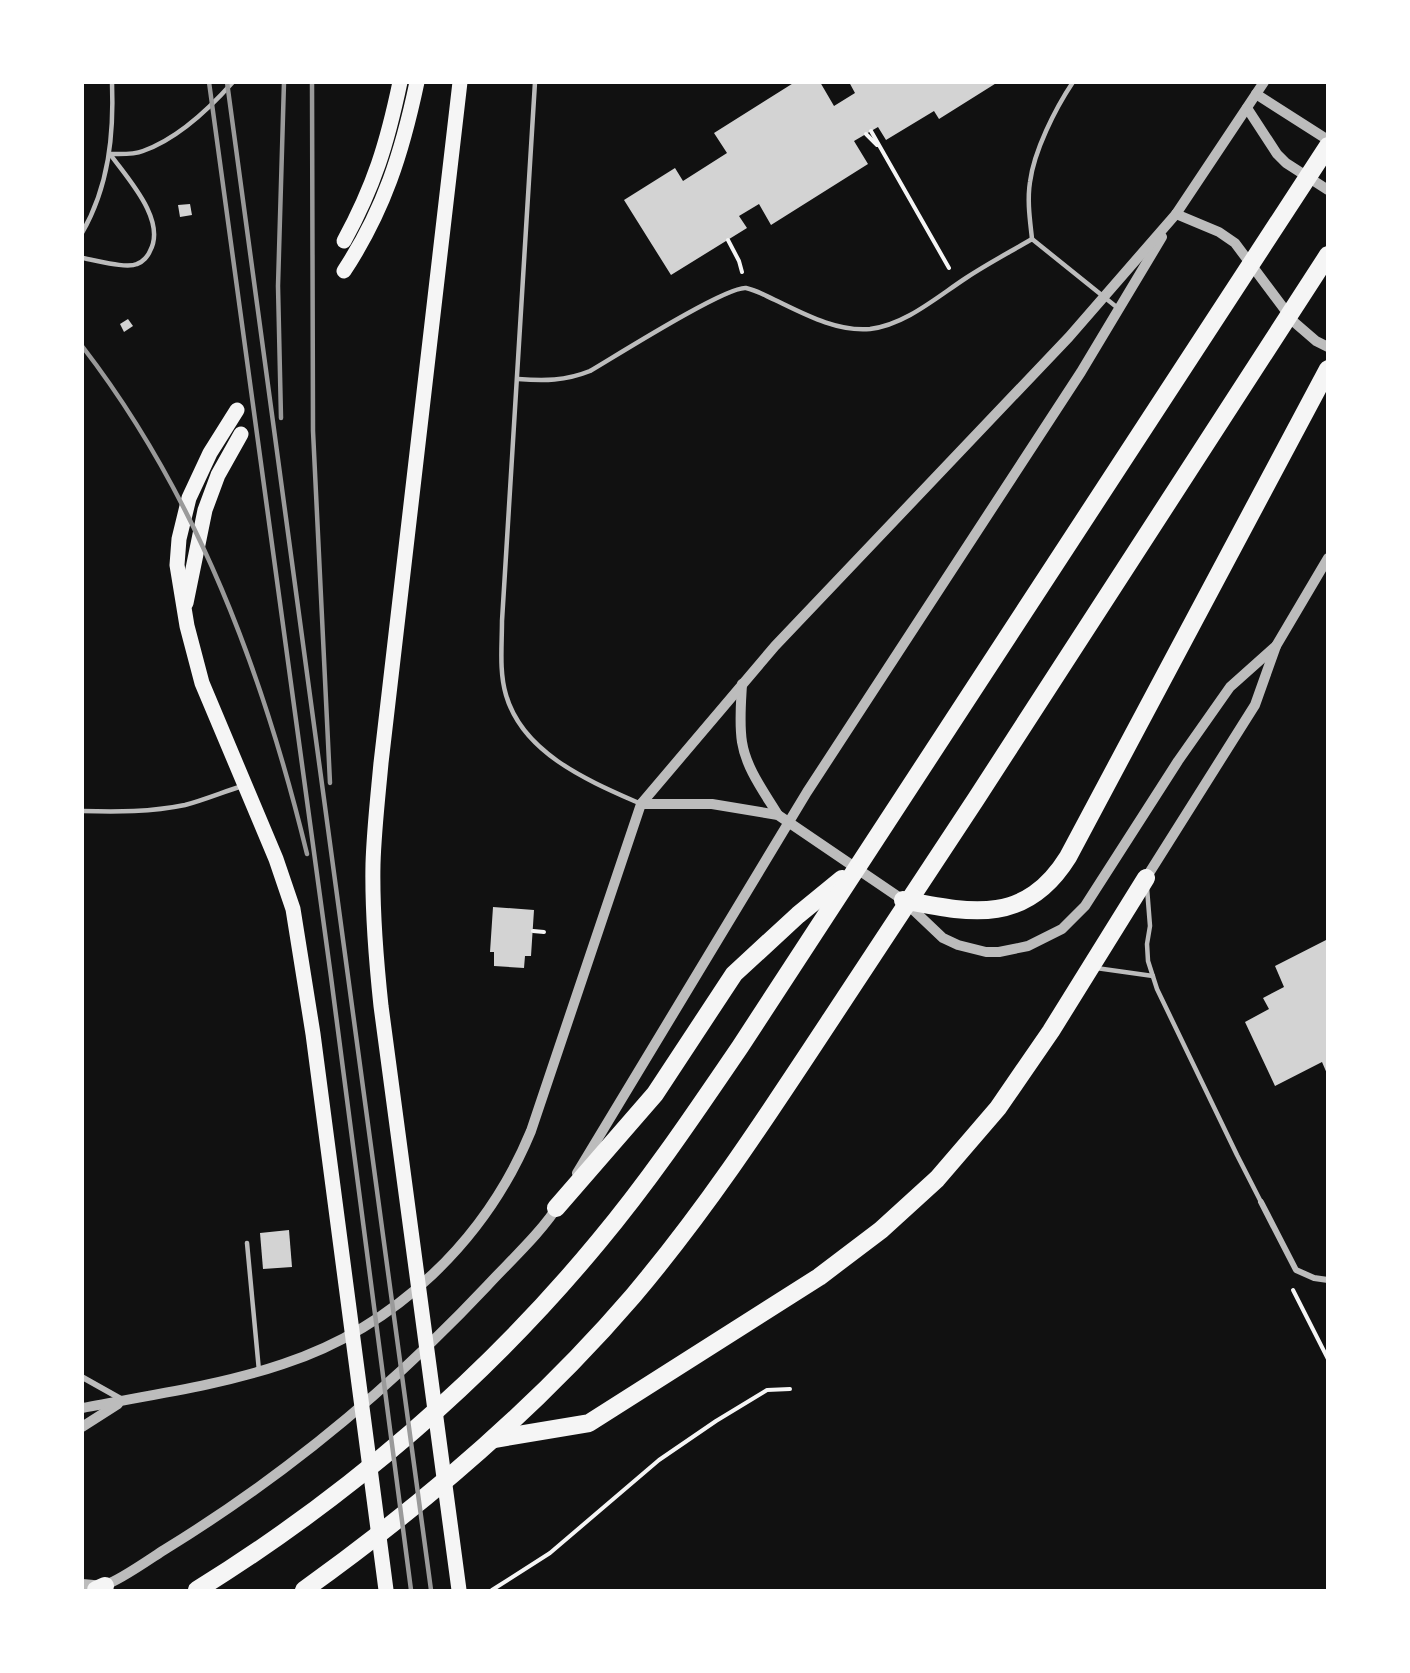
<svg xmlns="http://www.w3.org/2000/svg" width="1410" height="1673" font-family="Ubuntu,sans-serif">
<style>
.building{fill:#d3d3d3}
.lines{fill:none;stroke-linecap:round;stroke-linejoin:round}
.path{stroke:#f5f5f5;stroke-width:4}
.service{stroke:#bcbcbc;stroke-width:4.5}
.minor{stroke:#bcbcbc;stroke-width:6}
.tertiary{stroke:#bcbcbc;stroke-width:10}
.primary{stroke:#f5f5f5;stroke-width:15}
.motorway{stroke:#f5f5f5;stroke-width:18}
.rail{stroke:#9a9a9a;stroke-width:4.5}
</style>
<rect width="100%" height="100%" fill="#111"/>
<!-- building -->
<g class="building">
<path d="M 795,82 L 820,82 L 834,106 L 855,93 L 849,82 L 998,82 L 939,119 L 934,111 L 886,140 L 878,127 L 854,141 L 868,164 L 771,225 L 759,204 L 739,216 L 747,228 L 671,275 L 624,200 L 675,168 L 683,181 L 727,153 L 714,133 Z"/>
<path d="M 190,204 L 192,215 L 180,217 L 178,205 Z"/>
<path d="M 128,319 L 133,326 L 124,332 L 120,324 Z"/>
<path d="M 493,907 L 534,910 L 531,956 L 525,956 L 524,968 L 494,966 L 494,952 L 490,952 Z"/>
<path d="M 1328,939 L 1328,1076 L 1322,1062 L 1275,1086 L 1245,1022 L 1269,1009 L 1263,998 L 1284,987 L 1275,966 Z"/>
<path d="M 289,1230 L 292,1267 L 263,1269 L 260,1233 Z"/>
</g>
<g class="lines">
<!-- path -->
<g class="path">
<path d="M 871,131 L 949,268"/>
<path d="M 866,134 L 877,145"/>
<path d="M 728,240 L 739,261 L 742,272"/>
<path d="M 533,931 L 544,932"/>
<path d="M 1293,1290 L 1328,1359"/>
<path d="M 492,1590 L 550,1553 L 659,1460 L 716,1421 L 767,1390 L 790,1389"/>
</g>
<!-- service -->
<g class="service">
<path d="M 535,82 L 502,621 C 502,645 499,672 506,695 C 523,754 589,781 641,804"/>
<path d="M 110,154 C 121,154 133,155 143,151 C 177,139 209,109 233,82"/>
<path d="M 82,233 C 109,186 114,134 112,82"/>
<path d="M 1032,239 C 1030,220 1027,201 1030,182 C 1034,151 1055,109 1073,82"/>
<path d="M 82,258 C 96,260 126,269 137,264 C 143,262 148,256 150,251 C 167,220 127,178 110,154"/>
<path d="M 518,379 C 544,381 565,381 590,371 C 614,357 726,286 746,288 C 756,290 766,296 775,300 C 804,314 837,332 870,329 C 905,325 937,297 966,278 C 987,264 1010,252 1032,239 L 1119,309"/>
<path d="M 82,811 C 117,812 151,812 185,805 C 204,800 223,792 242,786"/>
<path d="M 1147,888 L 1150,926 L 1147,944 L 1148,961 L 1157,989 L 1237,1155 L 1261,1202"/>
<path d="M 1096,968 L 1153,976"/>
<path d="M 247,1243 L 259,1371"/>
</g>
<!-- minor -->
<g class="minor">
<path d="M 1261,1202 L 1296,1270 L 1314,1278 L 1328,1280"/>
<path d="M 82,1377 L 123,1400"/>
</g>
<!-- tertiary -->
<g class="tertiary">
<path d="M 1256,94 L 1328,140"/>
<path d="M 1247,108 L 1277,154 L 1286,163 L 1328,190"/>
<path d="M 1176,214 L 1219,232 L 1235,243 L 1294,322 L 1316,341 L 1328,347"/>
<path d="M 742,684 C 741,703 739,723 742,742 C 746,768 764,792 778,815"/>
<path d="M 641,804 L 712,804 L 778,815 L 903,900 L 943,938 L 958,945 L 986,952 L 999,952 L 1028,946 L 1062,929 L 1085,906 L 1178,761 L 1230,687 L 1276,646"/>
<path d="M 1146,878 L 1255,705 L 1276,646 L 1328,558"/>
<path d="M 577,1173 L 807,792 L 1081,372 L 1162,237"/>
<path d="M 82,1408 C 149,1395 218,1386 283,1364 C 396,1327 486,1240 531,1131 L 641,804 L 775,646 L 1069,337 L 1176,214 L 1264,82"/>
<path d="M 82,1427 L 118,1404"/>
<path d="M 82,1584 C 89,1584 99,1587 105,1585 C 119,1581 150,1559 164,1550 C 283,1477 391,1388 487,1286 C 508,1263 543,1231 559,1204"/>
</g>
<!-- primary -->
<g class="primary">
<path d="M 344,241 C 374,186 387,144 400,82"/>
<path d="M 344,271 C 384,210 402,153 417,82"/>
<path d="M 237,410 L 210,453 L 189,498 L 179,539 L 177,565 L 187,626 L 202,683 L 276,859 L 293,909 L 313,1034 L 386,1590"/>
<path d="M 186,603 L 205,510 L 218,475 L 241,434"/>
<path d="M 459,1590 L 381,1006 C 376,959 372,911 373,864 C 374,830 378,796 381,763 L 460,82"/>
</g>
<!-- motorway -->
<g class="motorway">
<path d="M 903,900 C 970,913 1025,926 1068,857 L 1328,369"/>
<path d="M 556,1208 L 655,1094 L 734,974 L 798,915 L 842,879"/>
<path d="M 494,1439 L 589,1423 L 819,1277 L 881,1230 L 937,1179 L 998,1108 L 1051,1031 L 1146,878"/>
<path d="M 96,1590 L 105,1586"/>
<path d="M 197,1590 C 347,1497 486,1378 599,1241 C 650,1180 695,1113 740,1047 L 1328,146"/>
<path d="M 304,1590 C 424,1504 536,1409 633,1296 C 708,1207 767,1116 831,1019 C 879,946 928,873 976,799 C 1092,617 1210,436 1328,255"/>
</g>
<!-- rail -->
<g class="rail">
<path d="M 209,82 L 331,977 L 411,1590"/>
<path d="M 227,82 L 431,1590"/>
<path d="M 312,82 L 313,431 L 330,783"/>
<path d="M 82,346 C 197,495 263,673 307,854"/>
<path d="M 281,418 L 278,286 L 284,82"/>
</g>
</g>
<!-- border -->
<rect width="1410" height="1673" fill="none" stroke="#ffffff" stroke-width="168"/>
</svg>
